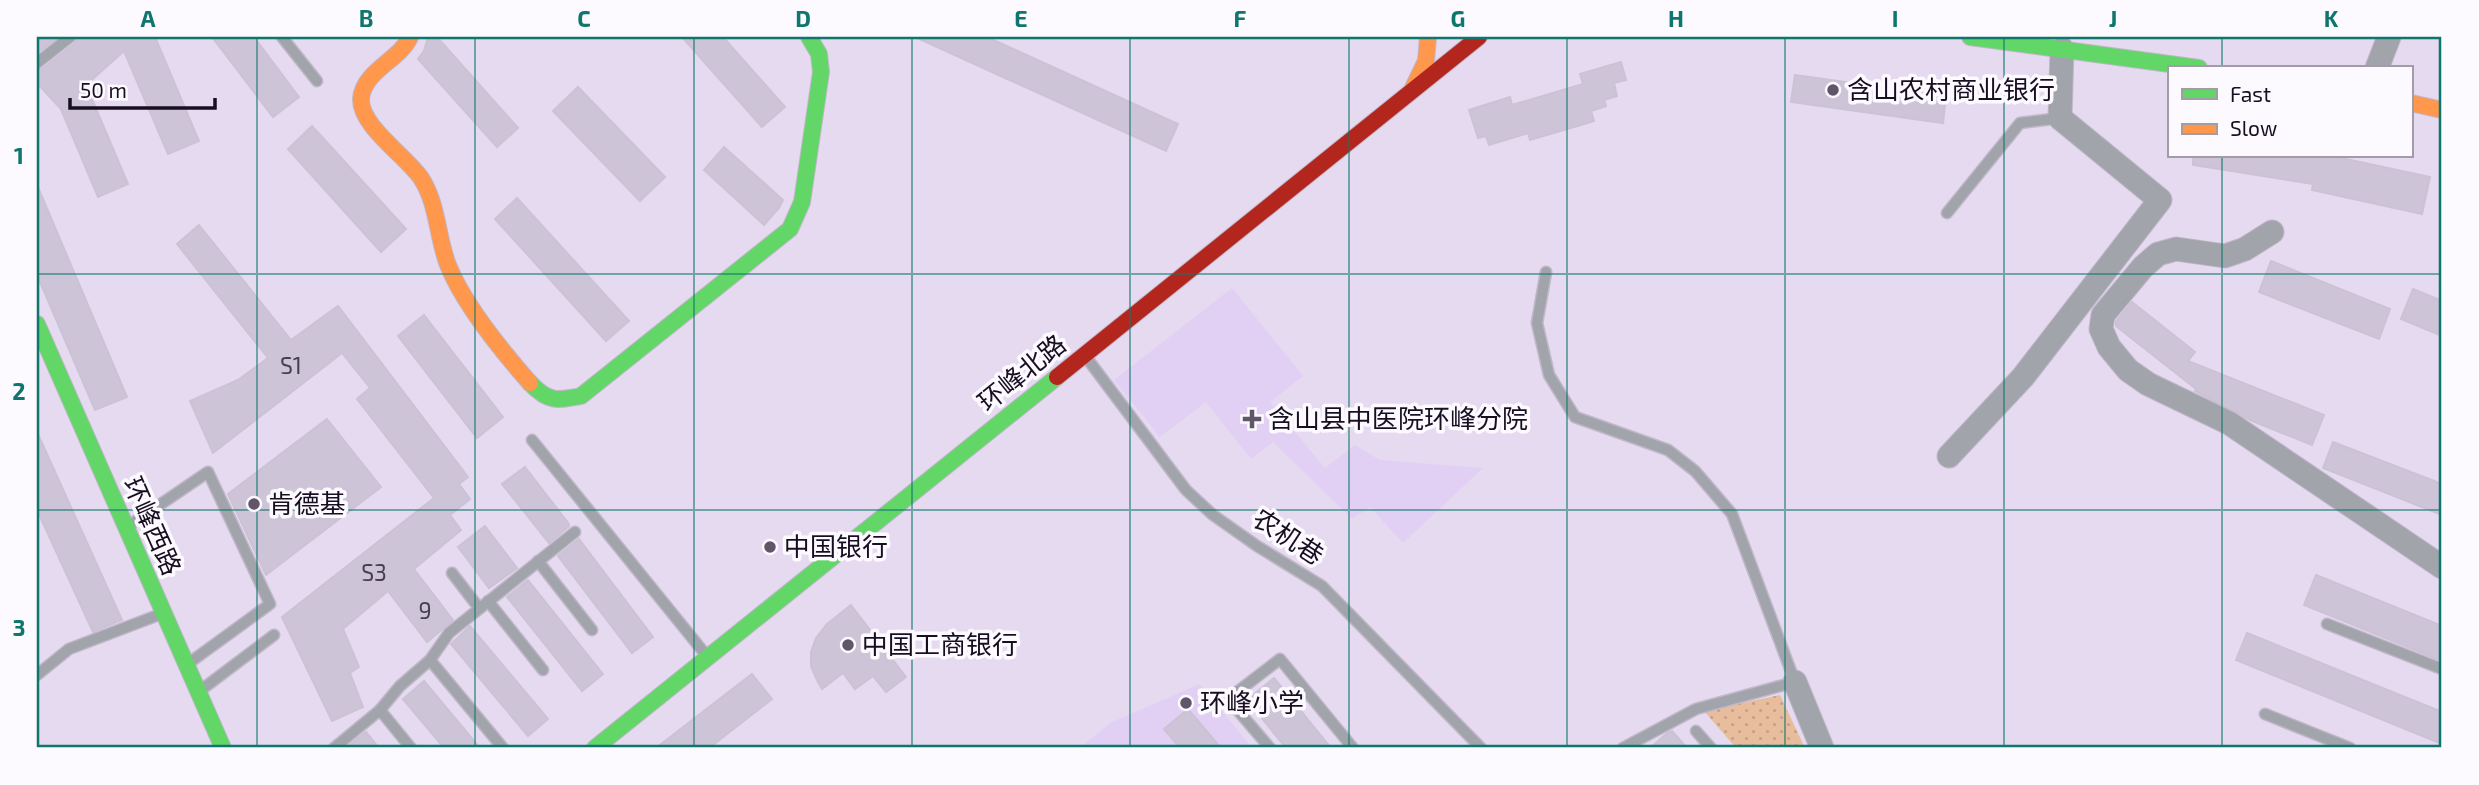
<svg xmlns="http://www.w3.org/2000/svg" width="2479" height="785" font-family="'Exo 2','Noto Sans SC',sans-serif">
<style>
.built{fill:#e2d0f4}
.park{fill:url(#park-dots)}
.building{fill:#cec4d8;stroke:#ccc2d5;stroke-width:2}
.lines{fill:none;stroke-linecap:round;stroke-linejoin:round}
.lane-casing{stroke:#c0b7c9;stroke-width:13}
.street-casing{stroke:#c0b7c9;stroke-width:25}
.fast-casing{stroke:#c0b7c9;stroke-width:18}
.slow-casing{stroke:#c0b7c9;stroke-width:18}
.jam-casing{stroke:#c0b7c9;stroke-width:18}
.lane{stroke:#a2a4ac;stroke-width:10}
.street{stroke:#a2a4ac;stroke-width:23}
.fast{stroke:#63d668;stroke-width:16}
.slow{stroke:#ff974d;stroke-width:16}
.jam{stroke:#b3261e;stroke-width:16}
.grid{fill:none;stroke:#0f766e;stroke-width:2;stroke-opacity:0.55}
.poi-dot{fill:#605569;stroke:#fcfaff;stroke-width:2.5}
.labels{text-anchor:middle;stroke-width:7;stroke-linejoin:round;paint-order:stroke}
.number-label{font-size:23px;fill:#483e52}
.poi-label{font-size:26px;fill:#180e21;stroke:#fcfaff;text-anchor:start}
.street-label{font-size:26px;fill:#180e21;stroke:#fcfaff}
.neatline{fill:none;stroke:#0f766e;stroke-width:2.5}
.grid-label{font-size:23px;text-anchor:middle;font-weight:bold;fill:#0f766e}
</style>
<defs>
<pattern id="park-dots" width="8" height="8" patternUnits="userSpaceOnUse" patternTransform="scale(1.75)"><rect width="8" height="8" fill="#e7bd9e"/><path d="M2 2h.1M6 6h.1" fill="none" stroke="#c5a188" stroke-width="1.8" stroke-linecap="round"/></pattern>
</defs>
<rect width="100%" height="100%" fill="#e5daf0"/>
<!-- built -->
<g class="built">
<path d="M 1232,288 L 1303,376 L 1270,402 L 1325,468 L 1355,445 L 1380,460 L 1483,468 L 1403,543 L 1370,507 L 1352,519 L 1273,442 L 1251,459 L 1206,402 L 1160,437 L 1114,380 Z"/>
<path d="M 1200,684 L 1252,748 L 1079,748 L 1112,722 Z"/>
</g>
<!-- park -->
<path class="park" d="M 1780,695 L 1805,748 L 1736,748 L 1704,711 Z"/>
<!-- building -->
<g class="building">
<path d="M 37,37 L 58,37 L 37,53 Z"/>
<path d="M 78,37 L 155,37 L 199,141 L 168,154 L 124,51 L 86,85 L 128,184 L 98,197 L 61,109 L 37,83 L 37,71 L 42,69 L 75,43 Z"/>
<path d="M 212,37 L 254,37 L 299,97 L 273,117 Z"/>
<path d="M 428,37 L 437,37 L 518,128 L 497,147 L 418,59 L 424,51 Z"/>
<path d="M 682,37 L 723,37 L 785,107 L 762,127 Z"/>
<path d="M 915,37 L 987,37 L 1178,124 L 1166,151 Z"/>
<path d="M 1621,62 L 1626,80 L 1614,83 L 1617,96 L 1604,100 L 1606,106 L 1591,111 L 1594,121 L 1530,140 L 1528,133 L 1489,145 L 1486,136 L 1478,138 L 1469,110 L 1510,97 L 1512,105 L 1583,84 L 1580,74 Z"/>
<path d="M 1795,75 L 1946,96 L 1943,123 L 1791,102 Z"/>
<path d="M 578,87 L 665,177 L 640,201 L 553,111 Z"/>
<path d="M 312,126 L 406,229 L 381,252 L 288,149 Z"/>
<path d="M 724,147 L 783,200 L 779,208 L 764,225 L 704,170 Z"/>
<path d="M 2193,156 L 2332,156 L 2430,177 L 2422,214 L 2312,190 L 2313,184 L 2193,165 Z"/>
<path d="M 37,185 L 127,397 L 95,410 L 37,275 Z"/>
<path d="M 517,198 L 629,321 L 606,341 L 495,219 Z"/>
<path d="M 199,225 L 291,340 L 338,306 L 468,477 L 459,484 L 470,499 L 450,515 L 461,530 L 414,569 L 453,620 L 427,642 L 388,591 L 343,629 L 359,667 L 350,673 L 363,707 L 332,721 L 282,617 L 434,498 L 357,399 L 370,388 L 342,353 L 213,453 L 190,401 L 238,380 L 268,358 L 177,244 Z"/>
<path d="M 2271,261 L 2390,309 L 2379,339 L 2259,292 Z"/>
<path d="M 2413,289 L 2442,301 L 2442,336 L 2401,319 Z"/>
<path d="M 2132,302 L 2195,352 L 2188,361 L 2324,415 L 2312,445 L 2250,420 L 2195,391 L 2196,389 L 2116,326 L 2116,321 Z"/>
<path d="M 424,315 L 503,417 L 477,438 L 398,336 Z"/>
<path d="M 327,419 L 381,487 L 266,575 L 228,494 Z"/>
<path d="M 37,432 L 122,620 L 93,632 L 37,510 Z"/>
<path d="M 2333,442 L 2442,484 L 2442,515 L 2323,468 Z"/>
<path d="M 525,467 L 569,524 L 569,526 L 549,543 L 502,484 Z"/>
<path d="M 485,526 L 517,568 L 489,588 L 458,547 Z"/>
<path d="M 579,539 L 653,637 L 632,653 L 558,556 Z"/>
<path d="M 2316,575 L 2442,626 L 2442,661 L 2304,605 Z"/>
<path d="M 528,580 L 603,674 L 582,691 L 507,597 Z"/>
<path d="M 851,605 L 906,677 L 886,692 L 873,676 L 855,689 L 843,673 L 822,689 L 816,678 L 811,666 L 811,652 L 816,638 L 827,624 Z"/>
<path d="M 470,626 L 548,719 L 528,736 L 451,644 Z"/>
<path d="M 2247,633 L 2442,712 L 2442,744 L 2236,660 Z"/>
<path d="M 752,674 L 772,699 L 709,748 L 656,748 Z"/>
<path d="M 1274,678 L 1331,748 L 1286,748 L 1247,700 Z"/>
<path d="M 424,681 L 480,748 L 444,748 L 403,699 Z"/>
<path d="M 1188,709 L 1221,748 L 1180,748 L 1164,729 Z"/>
<path d="M 1672,731 L 1687,748 L 1650,748 L 1667,733 Z"/>
<path d="M 366,732 L 379,748 L 346,748 Z"/>
</g>
<g class="lines">
<!-- lane casing -->
<g class="lane-casing">
<g id="lane">
<path d="M 282,37 L 317,81"/>
<path d="M 37,63 L 70,37"/>
<path d="M 1947,213 L 2020,123 L 2060,118"/>
<path d="M 1546,272 L 1537,323 L 1549,375 L 1575,417 L 1668,450 L 1695,471 L 1732,514 L 1795,682 L 1696,709 L 1623,748"/>
<path d="M 1086,357 L 1186,490 L 1213,515 L 1257,546 L 1322,586 L 1481,748"/>
<path d="M 532,440 L 706,655"/>
<path d="M 130,525 L 208,472 L 270,604 L 189,663"/>
<path d="M 538,561 L 592,630"/>
<path d="M 452,573 L 479,608"/>
<path d="M 488,601 L 543,670"/>
<path d="M 2327,624 L 2442,669"/>
<path d="M 430,660 L 503,748"/>
<path d="M 37,675 L 69,649 L 161,614"/>
<path d="M 201,690 L 274,635"/>
<path d="M 380,710 L 411,748"/>
<path d="M 2265,714 L 2350,748"/>
<path d="M 1696,731 L 1711,748"/>
<path d="M 334,748 L 380,710 L 400,686 L 430,660 L 449,633 L 575,532"/>
<path d="M 1270,748 L 1228,699 L 1280,659 L 1353,748"/>
</g>
</g>
<!-- street casing -->
<g class="street-casing">
<g id="street">
<path d="M 2377,68 L 2389,37"/>
<path d="M 2272,232 L 2245,249 L 2225,256 L 2176,249 L 2158,254 L 2143,267 L 2103,315 L 2101,329 L 2109,347 L 2128,370 L 2148,384 L 2229,423 L 2442,567"/>
<path d="M 1949,456 L 2023,377 L 2160,200 L 2060,118 L 2062,49"/>
<path d="M 1795,682 L 1822,748"/>
</g>
</g>
<!-- fast casing -->
<g class="fast-casing">
<g id="fast">
<path d="M 1970,37 L 2199,68"/>
<path d="M 37,324 L 223,748"/>
<path d="M 530,383 C 548,402 557,401 581,396 L 790,229 L 802,202 L 821,72 L 819,54 L 809,37"/>
<path d="M 595,748 L 1057,377"/>
</g>
</g>
<!-- slow casing -->
<g class="slow-casing">
<g id="slow">
<path d="M 410,37 C 400,60 363,71 361,99 C 360,126 406,156 421,178 C 438,204 437,237 448,265 C 464,305 501,350 530,383"/>
<path d="M 1413,88 L 1426,61 L 1428,37"/>
<path d="M 2411,103 L 2442,110"/>
</g>
</g>
<!-- jam casing -->
<g class="jam-casing">
<path id="jam" d="M 1057,377 L 1479,37"/>
</g>
<!-- lane -->
<use href="#lane" class="lane"/>
<!-- street -->
<use href="#street" class="street"/>
<!-- fast -->
<use href="#fast" class="fast"/>
<!-- slow -->
<use href="#slow" class="slow"/>
<!-- jam -->
<use href="#jam" class="jam"/>
</g>
<!-- grid -->
<path class="grid" d="M 257,37 L 257,748M 475,37 L 475,748M 694,37 L 694,748M 912,37 L 912,748M 1130,37 L 1130,748M 1349,37 L 1349,748M 1567,37 L 1567,748M 1785,37 L 1785,748M 2004,37 L 2004,748M 2222,37 L 2222,68M 2222,156 L 2222,748M 37,274 L 2442,274M 37,510 L 2442,510"/>
<!-- markers -->
<g class="poi-dot">
<circle cx="1833" cy="90" r="7"/>
<path d="M1248.5 408.5h7v7h7v7h-7v7h-7v-7h-7v-7h7z"/>
<circle cx="254" cy="504" r="7"/>
<circle cx="770" cy="547" r="7"/>
<circle cx="848" cy="645" r="7"/>
<circle cx="1186" cy="703" r="7"/>
</g>
<g class="labels">
<!-- number labels -->
<g class="number-label">
<text x="291" y="374">S1</text>
<text x="374" y="581">S3</text>
<text x="425" y="619">9</text>
</g>
<!-- poi labels -->
<g class="poi-label">
<text x="1847" y="99">含山农村商业银行</text>
<text x="1268" y="428">含山县中医院环峰分院</text>
<text x="268" y="513">肯德基</text>
<text x="784" y="556">中国银行</text>
<text x="862" y="654">中国工商银行</text>
<text x="1200" y="712">环峰小学</text>
</g>
<!-- street labels -->
<g class="street-label">
<text transform="translate(1022 373) rotate(-39)" y="9">环峰北路</text>
<text transform="translate(152 526) rotate(66)" y="9">环峰西路</text>
<text transform="translate(1288 537) rotate(33)" y="9">农机巷</text>
</g>
</g>
<!-- border -->
<rect width="2479" height="785" fill="none" stroke="#fcfaff" stroke-width="77"/>
<!-- legend -->
<rect x="2168" y="66" width="245" height="91" fill="#fcfaff" stroke="#a19ca6" stroke-width="2"/>
<rect x="2182" y="89" width="35" height="10" fill="#63d668" stroke="#a19ca6" stroke-width="2"/>
<text x="2230" y="102" font-size="21" fill="#180e21">Fast</text>
<rect x="2182" y="124" width="35" height="10" fill="#ff974d" stroke="#a19ca6" stroke-width="2"/>
<text x="2230" y="136" font-size="21" fill="#180e21">Slow</text>
<!-- scale -->
<path d="M70 98v10h145v-10" fill="none" stroke="#180e21" stroke-width="3.5"/>
<text x="80" y="98" font-size="21" fill="#180e21" stroke="#fcfaff" stroke-width="5" paint-order="stroke">50 m</text>
<rect x="38" y="38" width="2402" height="708" class="neatline"/>
<g class="grid-label">
<text x="148" y="27">A</text>
<text x="366" y="27">B</text>
<text x="584" y="27">C</text>
<text x="803" y="27">D</text>
<text x="1021" y="27">E</text>
<text x="1240" y="27">F</text>
<text x="1458" y="27">G</text>
<text x="1676" y="27">H</text>
<text x="1895" y="27">I</text>
<text x="2113" y="27">J</text>
<text x="2331" y="27">K</text>
<text x="19" y="164">1</text>
<text x="19" y="400">2</text>
<text x="19" y="636">3</text>
</g>
</svg>
